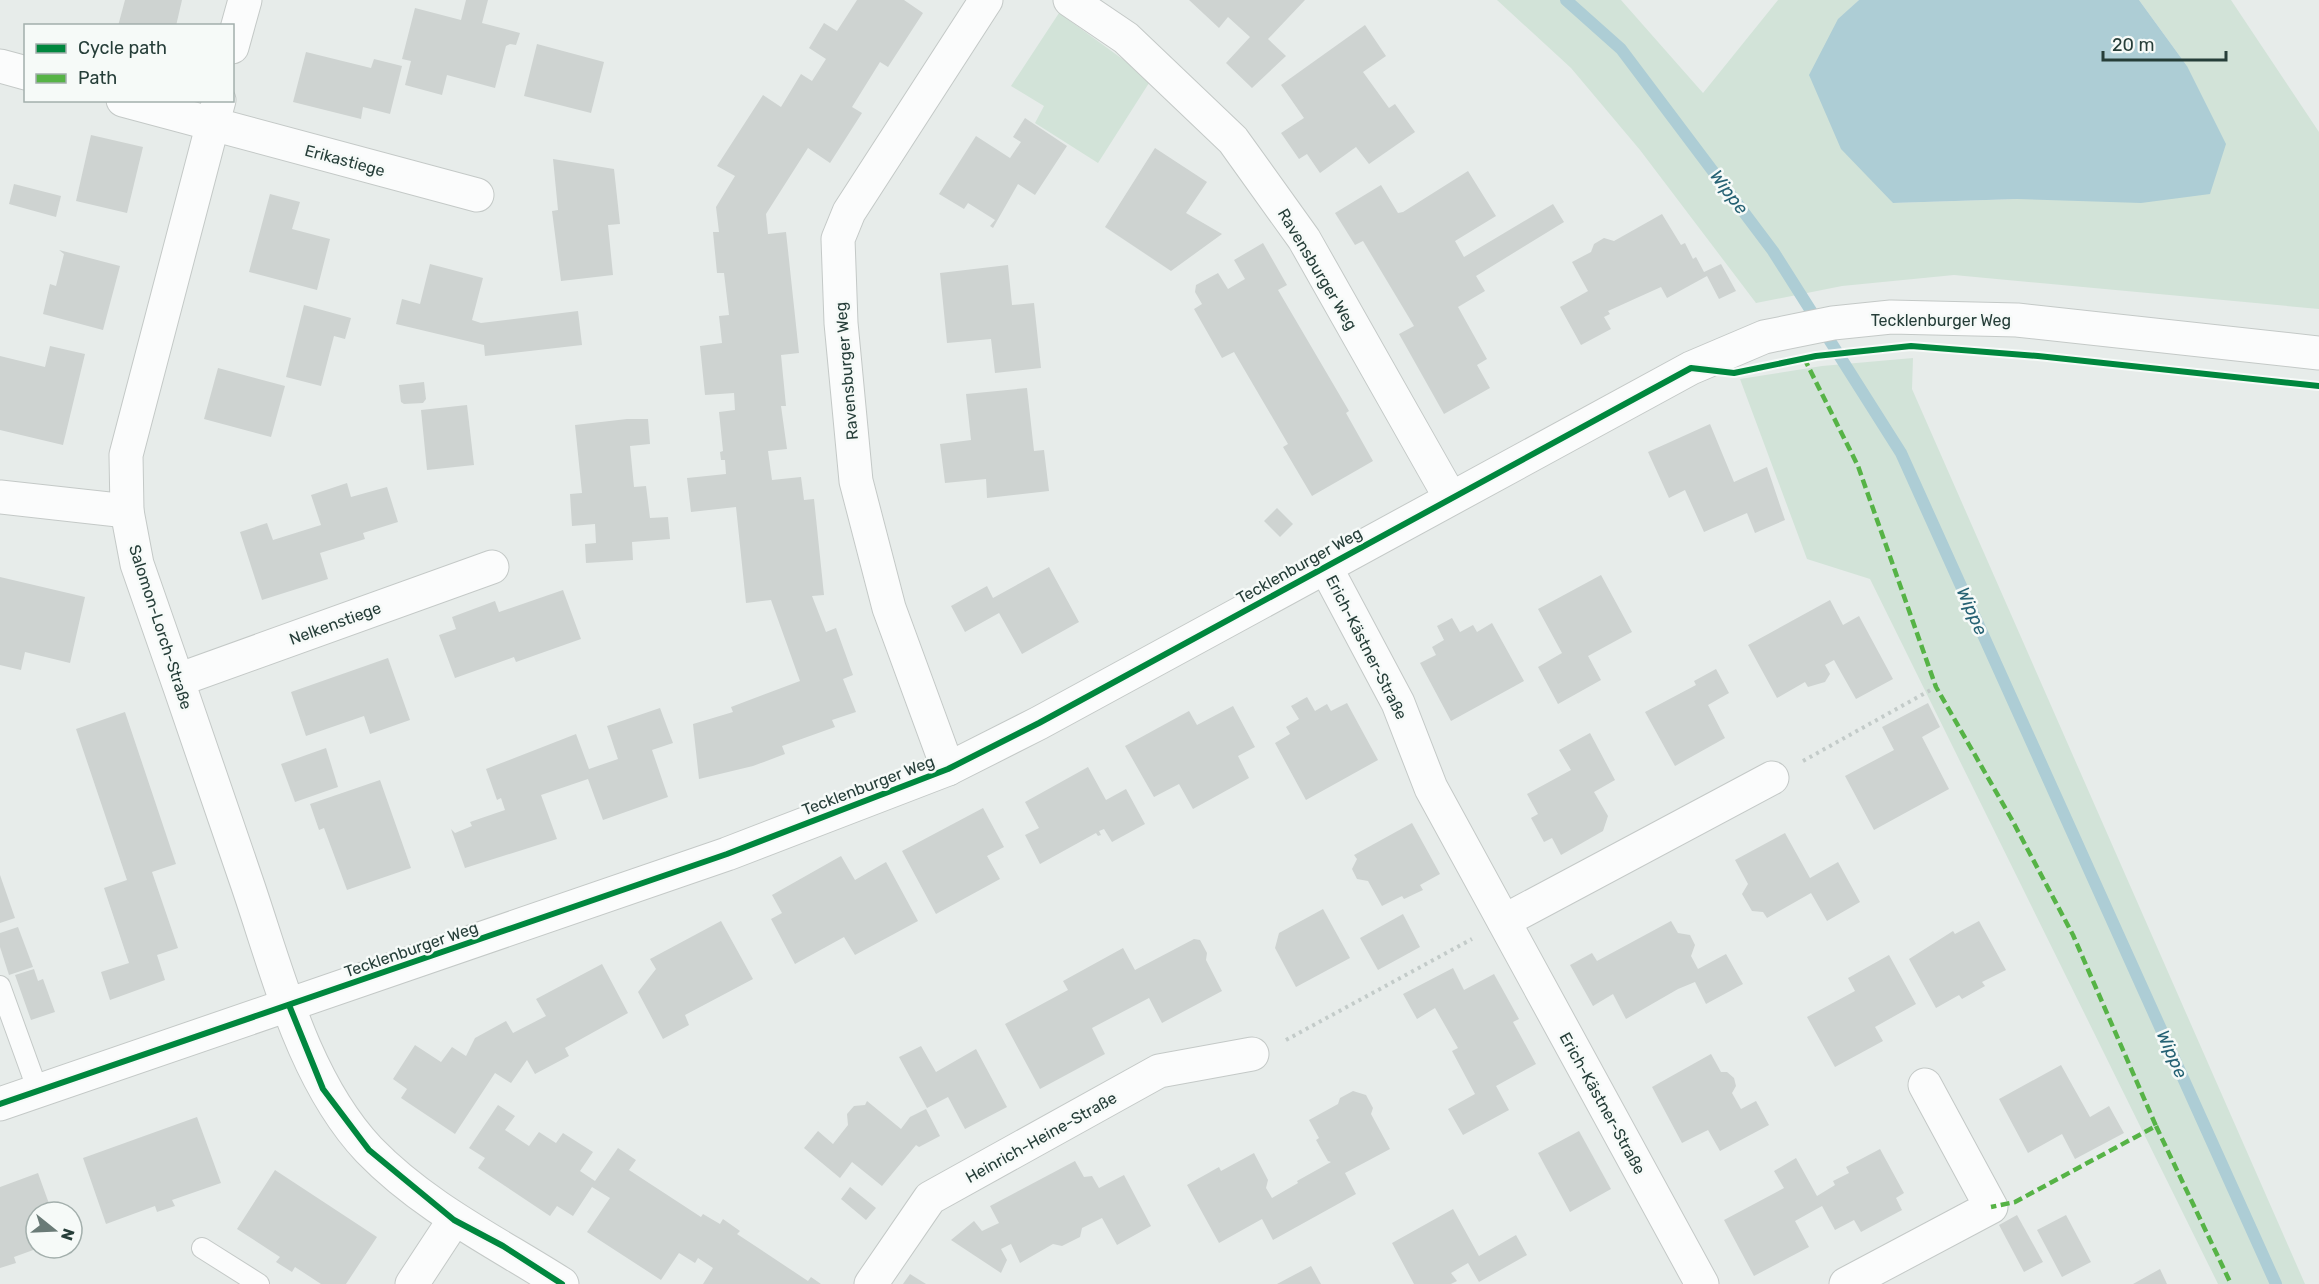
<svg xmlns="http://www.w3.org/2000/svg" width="2319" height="1284" font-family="Rubik,sans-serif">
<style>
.green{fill:#d2e3d8}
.water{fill:#adcdd5}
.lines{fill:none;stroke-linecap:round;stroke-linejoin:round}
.stream{stroke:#adcdd5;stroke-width:12}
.building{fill:#ced3d1}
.lane-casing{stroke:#c4c9c7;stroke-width:22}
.street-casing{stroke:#c4c9c7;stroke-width:35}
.path{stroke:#c3cbc9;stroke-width:4;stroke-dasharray:3 4.5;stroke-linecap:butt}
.lane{stroke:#fbfcfc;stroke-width:20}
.street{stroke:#fbfcfc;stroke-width:33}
.quiet{stroke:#56b346;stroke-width:4.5;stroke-dasharray:9 4.5;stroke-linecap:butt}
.cycleway-casing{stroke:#f6faf8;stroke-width:10}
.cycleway{stroke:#00873e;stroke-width:6}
.labels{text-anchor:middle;stroke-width:5;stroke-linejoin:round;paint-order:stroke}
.street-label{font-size:16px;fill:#263e39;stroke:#f6faf8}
.water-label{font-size:18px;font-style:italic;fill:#266274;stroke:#f6faf8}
</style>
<rect width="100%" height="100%" fill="#e7ecea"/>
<!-- green -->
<g class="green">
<path d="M 1497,0 L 1621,0 L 1703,93 L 1778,0 L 1859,0 L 1838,20 L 1893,203 L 2017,199 L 2187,66 L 2139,0 L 2231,0 L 2319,132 L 2319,309 L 1954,275 L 1842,286 L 1756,303 L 1640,150 L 1571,68 Z"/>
<path d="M 1059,13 L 1128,63 L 1149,83 L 1098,163 L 1035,123 L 1044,106 L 1011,86 Z"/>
<path d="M 1913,358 L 1912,389 L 2305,1284 L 2218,1284 L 1870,579 L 1807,559 L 1740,379 L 1822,366 Z"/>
</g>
<!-- water -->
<path class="water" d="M 1859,0 L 2139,0 L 2187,66 L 2226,144 L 2210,194 L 2141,203 L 2017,199 L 1893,203 L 1841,149 L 1809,75 L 1838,19 Z"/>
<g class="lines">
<!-- stream -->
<path class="stream" d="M 1566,0 L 1621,49 L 1773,251 L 1901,453 L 2276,1284"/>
</g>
<!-- building -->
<g class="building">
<path d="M 125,0 L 182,0 L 176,26 L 118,26 Z"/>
<path d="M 466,0 L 488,0 L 482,23 L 520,33 L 516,45 L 510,44 L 506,46 L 495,88 L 447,75 L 442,95 L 405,85 L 411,61 L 402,59 L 415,8 L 461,20 Z"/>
<path d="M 857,0 L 904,0 L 923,13 L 888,67 L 880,62 L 852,107 L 862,113 L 830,163 L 808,148 L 766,214 L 768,234 L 786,232 L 799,353 L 781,355 L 786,406 L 781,406 L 787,449 L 768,451 L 772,480 L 801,477 L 804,500 L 814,499 L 824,595 L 812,596 L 826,632 L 836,628 L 853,675 L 843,679 L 856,712 L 832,720 L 835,727 L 782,746 L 785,754 L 753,766 L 699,779 L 693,724 L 733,712 L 731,707 L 800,681 L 771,600 L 746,603 L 736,507 L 691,512 L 687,478 L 726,474 L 725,460 L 721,460 L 720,452 L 723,451 L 719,412 L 735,410 L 734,393 L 705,395 L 700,346 L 722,343 L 719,316 L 729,315 L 724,273 L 717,273 L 713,232 L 719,232 L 716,207 L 735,176 L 717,166 L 763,95 L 781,107 L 801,74 L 812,81 L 826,59 L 809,48 L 824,23 L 837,31 Z"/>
<path d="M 1189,0 L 1305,0 L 1268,39 L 1286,56 L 1252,88 L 1226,63 L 1250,37 L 1228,17 L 1219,28 Z"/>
<path d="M 1365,25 L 1386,56 L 1363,72 L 1389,108 L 1395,104 L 1415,132 L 1369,164 L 1356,147 L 1320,173 L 1307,154 L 1299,159 L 1281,133 L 1304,118 L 1281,85 Z"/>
<path d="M 537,44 L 604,62 L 591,113 L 524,96 Z"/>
<path d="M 306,52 L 371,68 L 374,59 L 402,66 L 390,114 L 363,107 L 361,119 L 293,102 Z"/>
<path d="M 1025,118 L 1067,146 L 1035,195 L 1018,184 L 993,228 L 990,226 L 995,220 L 968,203 L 964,209 L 939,194 L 976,136 L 1010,158 L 1021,142 L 1013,137 Z"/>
<path d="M 91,135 L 143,147 L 127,213 L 76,201 Z"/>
<path d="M 1155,148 L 1207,182 L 1186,213 L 1222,234 L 1171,271 L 1105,227 Z"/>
<path d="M 553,159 L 614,169 L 620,224 L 608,225 L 613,275 L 561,281 L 552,211 L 558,210 Z"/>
<path d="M 1468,171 L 1496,216 L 1455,241 L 1464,257 L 1553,204 L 1564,222 L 1476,276 L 1485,291 L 1458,307 L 1487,359 L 1477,365 L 1490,388 L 1444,414 L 1399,334 L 1414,326 L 1363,241 L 1355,245 L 1335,213 L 1381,185 L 1398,213 L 1403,212 Z"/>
<path d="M 14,184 L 61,196 L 56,217 L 9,204 Z"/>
<path d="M 270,194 L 300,202 L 292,229 L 330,239 L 317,290 L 249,272 Z"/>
<path d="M 1662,214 L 1681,245 L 1685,243 L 1693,259 L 1696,257 L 1704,272 L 1721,264 L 1736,291 L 1719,299 L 1707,276 L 1667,298 L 1661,287 L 1608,311 L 1610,314 L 1604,317 L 1611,329 L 1581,345 L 1560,307 L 1588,291 L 1572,262 L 1591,252 L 1594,244 L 1604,238 L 1614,241 Z"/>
<path d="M 1263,243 L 1287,285 L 1278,290 L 1349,411 L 1346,413 L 1373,461 L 1312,496 L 1283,447 L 1288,444 L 1234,352 L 1222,358 L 1194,309 L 1202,304 L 1195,292 L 1196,285 L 1218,273 L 1228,289 L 1245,279 L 1234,260 Z"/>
<path d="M 59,250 L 120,266 L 103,330 L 43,314 L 50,284 L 56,286 L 64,254 Z"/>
<path d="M 430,264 L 483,278 L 472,320 L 481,323 L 578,311 L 582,345 L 485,356 L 484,345 L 396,324 L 402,299 L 420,304 Z"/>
<path d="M 1008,265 L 1012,305 L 1034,303 L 1041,368 L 995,373 L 991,339 L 947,343 L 940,273 Z"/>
<path d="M 304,305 L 351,318 L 345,339 L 334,336 L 321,386 L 286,377 Z"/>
<path d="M 50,346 L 85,354 L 63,445 L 0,430 L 0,356 L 45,367 Z"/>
<path d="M 218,368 L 285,386 L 271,437 L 204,419 Z"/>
<path d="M 424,382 L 426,399 L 423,403 L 404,404 L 401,402 L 399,385 Z"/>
<path d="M 1027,388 L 1034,451 L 1044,450 L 1049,491 L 987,498 L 986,479 L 945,483 L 940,444 L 971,440 L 966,394 Z"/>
<path d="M 467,405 L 474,465 L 427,470 L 421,410 Z"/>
<path d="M 627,419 L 648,419 L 650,444 L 630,446 L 634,487 L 646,486 L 650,518 L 668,517 L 670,539 L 632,542 L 633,560 L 586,563 L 585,544 L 596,543 L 595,524 L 572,526 L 570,494 L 582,493 L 575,425 Z"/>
<path d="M 1710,424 L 1734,482 L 1767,467 L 1785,520 L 1755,533 L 1747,513 L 1704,532 L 1685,490 L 1669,498 L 1648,452 Z"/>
<path d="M 347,483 L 351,497 L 387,487 L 398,522 L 363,533 L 365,539 L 320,553 L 328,579 L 262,600 L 240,532 L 267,523 L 273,540 L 321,525 L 311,495 Z"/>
<path d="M 1277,508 L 1293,524 L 1280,537 L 1264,521 Z"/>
<path d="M 1049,567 L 1079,622 L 1022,654 L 999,613 L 965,632 L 951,606 L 987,586 L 993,598 Z"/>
<path d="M 1601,575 L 1632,632 L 1588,656 L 1601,680 L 1558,704 L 1538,667 L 1562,653 L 1538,609 Z"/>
<path d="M 0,577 L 85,597 L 70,663 L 25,652 L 21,670 L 0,665 Z"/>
<path d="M 563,590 L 581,639 L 516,662 L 514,657 L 455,678 L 439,635 L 456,629 L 452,617 L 495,601 L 499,612 Z"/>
<path d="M 1830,600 L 1843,625 L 1859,616 L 1893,679 L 1856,699 L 1834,660 L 1825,665 L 1830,674 L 1825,682 L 1808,687 L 1805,682 L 1777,698 L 1748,645 Z"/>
<path d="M 1452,618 L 1460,632 L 1473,625 L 1477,632 L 1492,623 L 1524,681 L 1451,721 L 1420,663 L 1436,655 L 1432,647 L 1444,640 L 1437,626 Z"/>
<path d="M 388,658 L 410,720 L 370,734 L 364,716 L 306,736 L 291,692 Z"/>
<path d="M 1716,669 L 1729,693 L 1708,705 L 1725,738 L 1675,766 L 1645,712 L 1696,685 L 1694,681 Z"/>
<path d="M 1307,697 L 1315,711 L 1327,704 L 1331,711 L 1347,703 L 1378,760 L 1306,800 L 1275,743 L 1290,734 L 1286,727 L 1299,719 L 1291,706 Z"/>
<path d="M 1928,703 L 1940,727 L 1922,737 L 1949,789 L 1874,830 L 1845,776 L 1894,750 L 1882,727 Z"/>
<path d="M 1233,706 L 1255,747 L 1238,756 L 1249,778 L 1193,809 L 1179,784 L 1154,797 L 1125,746 L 1189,711 L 1197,725 Z"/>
<path d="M 660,708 L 673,743 L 652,750 L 668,797 L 603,820 L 588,779 L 541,795 L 557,839 L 465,868 L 451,829 L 455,833 L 472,826 L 470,822 L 505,810 L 501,798 L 497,800 L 486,769 L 576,734 L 589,769 L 618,759 L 607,726 Z"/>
<path d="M 125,712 L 176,864 L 152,872 L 178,948 L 157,955 L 165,980 L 110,1000 L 101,972 L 129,963 L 104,888 L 127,880 L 76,729 Z"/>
<path d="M 1590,733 L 1615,780 L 1594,792 L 1608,816 L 1603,831 L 1561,855 L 1552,838 L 1544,842 L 1531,818 L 1538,814 L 1527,794 L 1571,770 L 1559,750 Z"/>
<path d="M 326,748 L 338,787 L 295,802 L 281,764 Z"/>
<path d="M 1088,767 L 1106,800 L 1126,789 L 1145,824 L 1112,842 L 1104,829 L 1099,831 L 1101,835 L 1098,836 L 1096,833 L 1040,864 L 1025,835 L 1039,828 L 1025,802 Z"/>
<path d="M 380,780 L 411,868 L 347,890 L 324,828 L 319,830 L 310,804 Z"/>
<path d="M 983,808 L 1004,847 L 987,856 L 1000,879 L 936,914 L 902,851 Z"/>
<path d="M 1412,823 L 1440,874 L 1420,885 L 1423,890 L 1404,899 L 1402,896 L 1382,906 L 1368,881 L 1357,879 L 1352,869 L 1357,859 L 1354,855 Z"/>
<path d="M 1785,833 L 1810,878 L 1838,862 L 1860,902 L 1827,921 L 1811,893 L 1767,918 L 1763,912 L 1752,911 L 1742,894 L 1748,884 L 1735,860 Z"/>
<path d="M 841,856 L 855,880 L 886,862 L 918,921 L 855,955 L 844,937 L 795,964 L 771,919 L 782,913 L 772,895 Z"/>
<path d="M 0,875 L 15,918 L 0,923 Z"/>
<path d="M 1323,909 L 1350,958 L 1296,987 L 1275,948 L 1279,933 Z"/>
<path d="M 1403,914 L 1420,947 L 1378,970 L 1360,938 Z"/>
<path d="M 721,921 L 753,979 L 685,1015 L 689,1025 L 663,1039 L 638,992 L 656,969 L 650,959 Z"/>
<path d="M 1671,921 L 1678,933 L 1690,935 L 1695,945 L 1691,956 L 1698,969 L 1726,954 L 1743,984 L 1706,1004 L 1695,982 L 1678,989 L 1626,1019 L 1613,994 L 1593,1006 L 1570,965 L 1592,953 L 1597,961 Z"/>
<path d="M 1979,921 L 2006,970 L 1982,982 L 1985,986 L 1962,999 L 1959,995 L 1936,1008 L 1909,959 L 1953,931 L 1955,934 Z"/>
<path d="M 18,927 L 33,967 L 9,975 L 0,947 L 0,933 Z"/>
<path d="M 1194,939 L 1200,940 L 1207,953 L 1206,960 L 1222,991 L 1162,1023 L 1149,998 L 1092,1028 L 1105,1054 L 1040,1089 L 1005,1024 L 1068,990 L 1063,981 L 1123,948 L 1135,970 Z"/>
<path d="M 1889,955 L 1916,1004 L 1875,1027 L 1883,1041 L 1835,1067 L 1807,1017 L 1855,991 L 1848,978 Z"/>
<path d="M 602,964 L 628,1013 L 565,1048 L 569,1056 L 535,1074 L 527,1060 L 511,1083 L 495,1073 L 455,1134 L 401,1098 L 407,1089 L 393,1079 L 415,1045 L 441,1062 L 452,1047 L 466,1056 L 475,1038 L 506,1021 L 513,1033 L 546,1016 L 536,999 Z"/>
<path d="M 1453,968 L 1464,990 L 1494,974 L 1519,1019 L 1513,1022 L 1536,1064 L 1496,1086 L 1509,1110 L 1463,1135 L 1448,1109 L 1475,1094 L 1452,1051 L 1458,1048 L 1435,1008 L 1417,1019 L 1403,994 Z"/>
<path d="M 34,969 L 38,981 L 43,979 L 55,1012 L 31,1020 L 15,975 Z"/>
<path d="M 921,1046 L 936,1072 L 976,1049 L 1007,1107 L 965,1129 L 948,1097 L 927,1108 L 899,1057 Z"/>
<path d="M 1711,1054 L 1721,1072 L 1727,1072 L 1734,1078 L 1736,1086 L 1732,1093 L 1741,1109 L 1756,1101 L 1769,1125 L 1720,1151 L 1708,1130 L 1682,1143 L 1652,1087 Z"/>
<path d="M 2061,1065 L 2090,1117 L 2109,1106 L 2124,1133 L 2075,1159 L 2062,1134 L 2028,1153 L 1999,1099 Z"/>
<path d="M 1353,1091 L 1366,1095 L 1373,1108 L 1371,1114 L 1390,1149 L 1345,1173 L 1356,1194 L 1273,1240 L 1262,1219 L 1219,1243 L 1187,1185 L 1219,1167 L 1221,1171 L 1254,1153 L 1268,1180 L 1266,1188 L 1272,1198 L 1298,1183 L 1297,1181 L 1331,1162 L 1328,1161 L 1316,1140 L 1319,1138 L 1309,1120 L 1338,1104 L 1340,1098 Z"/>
<path d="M 867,1101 L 901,1129 L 910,1117 L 926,1109 L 940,1136 L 919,1147 L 916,1145 L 882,1186 L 852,1162 L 840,1178 L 804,1148 L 818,1131 L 833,1144 L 848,1125 L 847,1114 L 854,1106 L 865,1105 Z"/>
<path d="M 498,1105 L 515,1116 L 505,1130 L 529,1146 L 539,1132 L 556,1143 L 563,1133 L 593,1152 L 580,1171 L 595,1181 L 618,1148 L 636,1160 L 629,1170 L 701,1217 L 703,1214 L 720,1224 L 723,1219 L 740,1231 L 737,1234 L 808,1281 L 811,1277 L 821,1284 L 703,1284 L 713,1268 L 698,1258 L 695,1263 L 679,1253 L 661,1280 L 587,1232 L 610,1198 L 592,1187 L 573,1216 L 557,1206 L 550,1216 L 478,1168 L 485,1158 L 469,1148 Z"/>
<path d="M 197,1117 L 221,1183 L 172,1200 L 175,1206 L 157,1212 L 155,1206 L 106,1224 L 83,1158 Z"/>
<path d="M 1579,1131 L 1611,1189 L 1570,1212 L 1538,1153 Z"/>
<path d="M 1880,1149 L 1904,1193 L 1896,1198 L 1902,1210 L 1861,1232 L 1854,1220 L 1835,1230 L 1822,1206 L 1795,1221 L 1809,1247 L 1754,1276 L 1724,1220 L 1784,1188 L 1774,1171 L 1796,1158 L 1817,1196 L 1835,1185 L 1833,1181 L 1849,1173 L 1846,1167 Z"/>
<path d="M 1075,1161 L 1084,1177 L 1092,1176 L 1099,1188 L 1124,1175 L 1151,1226 L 1117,1245 L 1102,1218 L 1082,1228 L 1080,1237 L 1062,1246 L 1053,1244 L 1020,1263 L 1011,1244 L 1001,1249 L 1007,1260 L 1001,1273 L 951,1240 L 974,1221 L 982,1231 L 999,1223 L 990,1206 Z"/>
<path d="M 275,1170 L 377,1237 L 346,1284 L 321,1284 L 295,1267 L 292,1272 L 276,1262 L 280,1257 L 237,1229 Z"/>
<path d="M 38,1173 L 52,1212 L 36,1212 L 36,1249 L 14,1257 L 16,1263 L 0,1268 L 0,1187 Z"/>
<path d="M 850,1187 L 876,1208 L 866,1220 L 841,1199 Z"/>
<path d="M 1453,1209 L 1479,1256 L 1516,1235 L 1527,1255 L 1479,1282 L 1468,1263 L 1451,1273 L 1457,1281 L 1451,1284 L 1414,1284 L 1392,1243 Z"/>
<path d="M 2017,1215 L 2043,1262 L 2024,1272 L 1999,1225 Z"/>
<path d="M 2066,1215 L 2091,1262 L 2062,1277 L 2037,1230 Z"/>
<path d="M 1311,1266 L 1321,1284 L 1277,1284 Z"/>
<path d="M 2160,1269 L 2167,1284 L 2133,1284 Z"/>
<path d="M 910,1274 L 926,1284 L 903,1284 Z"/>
</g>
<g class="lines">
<!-- lane casing -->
<g class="lane-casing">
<g id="lane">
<path d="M 0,986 L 38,1091"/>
<path d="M 202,1248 L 259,1284"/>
</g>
</g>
<!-- street casing -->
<g class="street-casing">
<g id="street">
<path d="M 1070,0 L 1126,38 L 1233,140 L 1304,239 L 1450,497"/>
<path d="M 232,47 L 245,0"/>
<path d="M 0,66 L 26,73"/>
<path d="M 123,100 L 477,195"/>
<path d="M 219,100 L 126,455 L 127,511 L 137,564 C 174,669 210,775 246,880 C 277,970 303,1080 369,1150 C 424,1207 496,1242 562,1284"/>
<path d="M 0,497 L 127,511"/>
<path d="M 1325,566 L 1398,703 L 1431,788 L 1702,1284"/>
<path d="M 178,680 L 492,567"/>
<path d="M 948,769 L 889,608 L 856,481 L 841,323 L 838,239 L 849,212 L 986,0"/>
<path d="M 1504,921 L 1772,778"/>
<path d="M 0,1104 L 727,854 L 948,769 L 1039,723 L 1691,368 L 1764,337 L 1833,323 L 1891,317 L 2017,320 L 2319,353"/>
<path d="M 412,1284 L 454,1220"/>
<path d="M 871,1284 L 930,1198 L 1159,1071 L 1252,1054"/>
<path d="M 1846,1284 L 1991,1207 L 1925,1085"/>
</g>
</g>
<!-- path -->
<g class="path">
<path d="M 1803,761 L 1936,687"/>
<path d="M 1286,1040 L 1472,939"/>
</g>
<!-- lane -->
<use href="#lane" class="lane"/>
<!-- street -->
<use href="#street" class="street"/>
<!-- quiet -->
<g class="quiet">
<path d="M 1804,358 L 1858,466 L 1936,687 L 2011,818 L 2073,935 L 2156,1126 L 2015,1202 L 1991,1207"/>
<path d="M 2156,1126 L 2231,1284"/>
</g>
<!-- cycleway casing -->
<g class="cycleway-casing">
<g id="cycleway">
<path d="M 289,1005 L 323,1089 L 369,1150 L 454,1220 L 503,1246 L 562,1284"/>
<path d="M 0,1104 L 727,854 L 948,769 L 1039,723 L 1691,368 L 1734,373 L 1816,356 L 1911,346 L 2038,356 L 2319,386"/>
</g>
</g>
<!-- cycleway -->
<use href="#cycleway" class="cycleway"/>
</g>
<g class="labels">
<!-- street labels -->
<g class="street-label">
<text transform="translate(345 160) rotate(15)" y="6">Erikastiege</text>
<text transform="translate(1318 269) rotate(59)" y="6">Ravensburger Weg</text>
<text x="1941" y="326">Tecklenburger Weg</text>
<text transform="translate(846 371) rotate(-95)" y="6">Ravensburger Weg</text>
<text transform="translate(1299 565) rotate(-29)" y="6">Tecklenburger Weg</text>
<text transform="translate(335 623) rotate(-20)" y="6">Nelkenstiege</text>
<text transform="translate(161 627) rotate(72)" y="6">Salomon-Lorch-Straße</text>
<text transform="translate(1367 647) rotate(63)" y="6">Erich-Kästner-Straße</text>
<text transform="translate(868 785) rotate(-21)" y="6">Tecklenburger Weg</text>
<text transform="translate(411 949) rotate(-19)" y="6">Tecklenburger Weg</text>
<text transform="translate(1603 1103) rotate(61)" y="6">Erich-Kästner-Straße</text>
<text transform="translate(1041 1137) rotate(-29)" y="6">Heinrich-Heine-Straße</text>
</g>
<!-- water labels -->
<g class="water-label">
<text transform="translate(1729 192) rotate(53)" y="6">Wippe</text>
<text transform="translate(1972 611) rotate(66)" y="6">Wippe</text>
<text transform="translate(2172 1054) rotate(66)" y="6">Wippe</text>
</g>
</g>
<!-- legend -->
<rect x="24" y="24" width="210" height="78" fill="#f6faf8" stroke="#a3afac" stroke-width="1.5"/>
<rect x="36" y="44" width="30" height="9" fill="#00873e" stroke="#a3afac" stroke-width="1.5"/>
<text x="78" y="54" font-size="18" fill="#263e39">Cycle path</text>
<rect x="36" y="74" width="30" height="9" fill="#56b346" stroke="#a3afac" stroke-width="1.5"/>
<text x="78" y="84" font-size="18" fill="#263e39">Path</text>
<!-- north arrow -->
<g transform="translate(54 1230) rotate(108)"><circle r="28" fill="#f6faf8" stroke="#a3afac" stroke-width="1.5"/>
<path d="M0-4.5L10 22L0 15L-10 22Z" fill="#6a7b77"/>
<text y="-9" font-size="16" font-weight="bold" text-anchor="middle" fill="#263e39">N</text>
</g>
<!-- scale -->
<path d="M2103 51v9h123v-9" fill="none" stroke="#263e39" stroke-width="3"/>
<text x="2112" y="51" font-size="18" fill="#263e39" stroke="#f6faf8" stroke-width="4.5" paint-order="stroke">20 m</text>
</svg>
